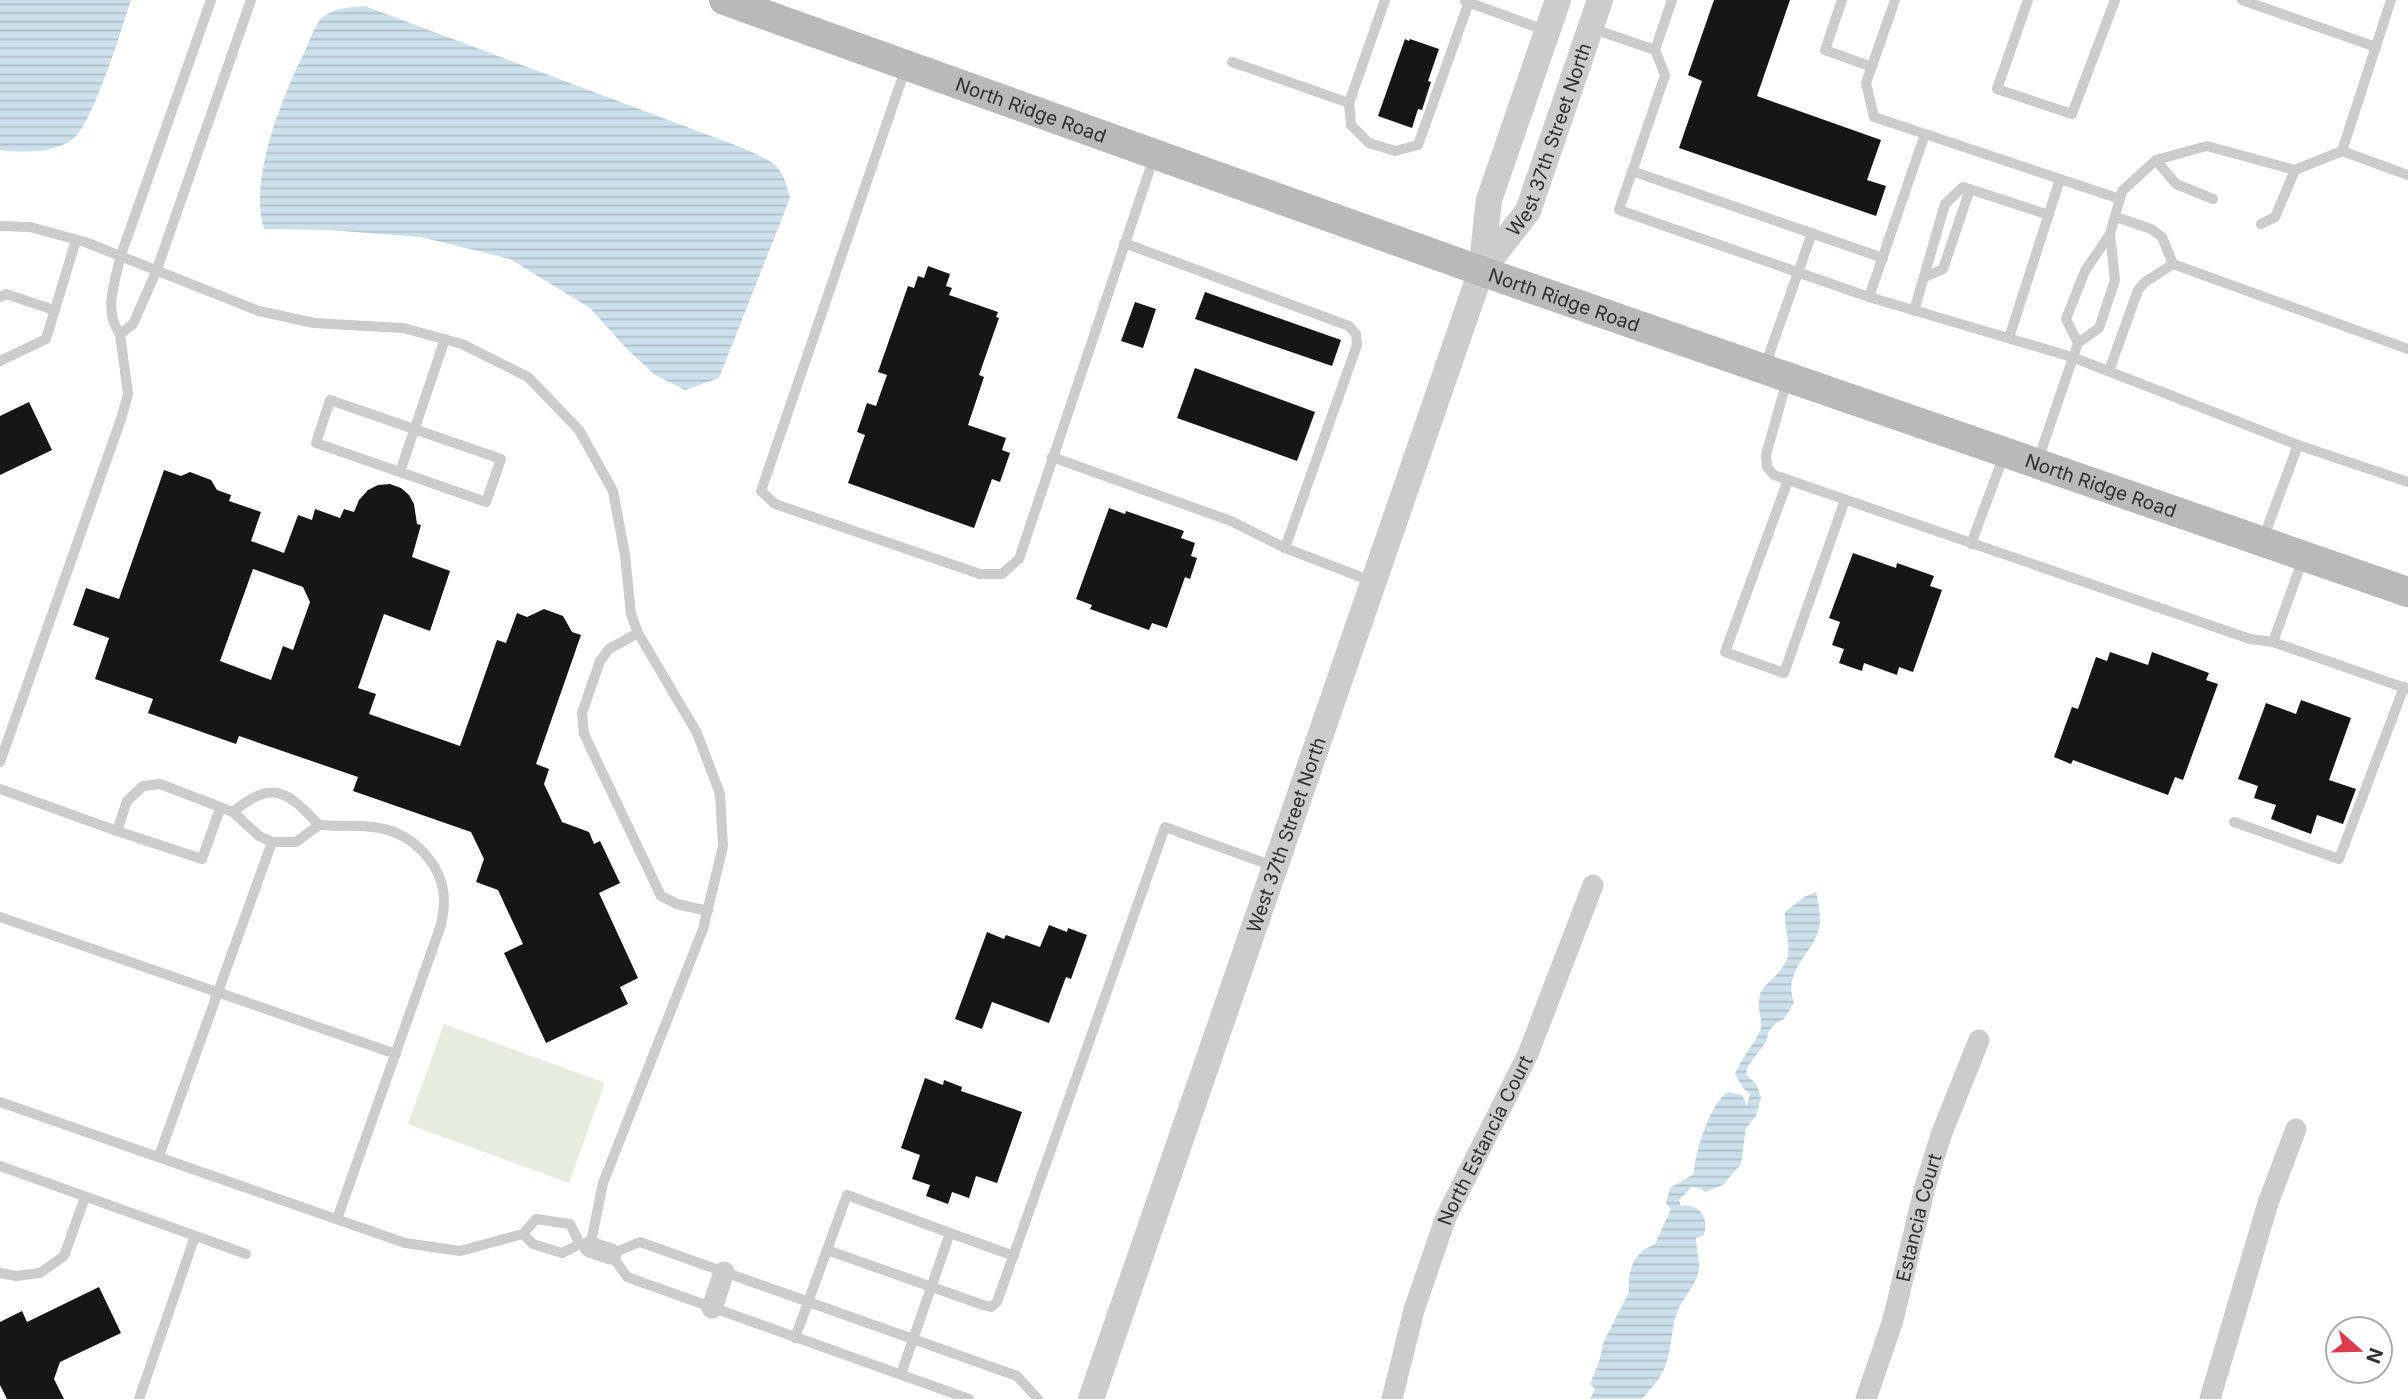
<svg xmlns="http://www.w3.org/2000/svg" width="2408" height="1399" font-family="Inter,sans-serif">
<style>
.garden{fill:#e6ecde}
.water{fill:url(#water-rules)}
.building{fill:#161616;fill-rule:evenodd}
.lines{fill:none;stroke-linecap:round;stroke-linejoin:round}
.service{stroke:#ccc;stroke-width:10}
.minor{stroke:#ccc;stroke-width:21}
.tertiary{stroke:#ccc;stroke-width:26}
.secondary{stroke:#b9b9b9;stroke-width:30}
.labels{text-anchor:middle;stroke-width:7;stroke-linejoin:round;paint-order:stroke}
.street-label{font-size:19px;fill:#2f2f2f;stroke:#fff}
</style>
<defs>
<pattern id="water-rules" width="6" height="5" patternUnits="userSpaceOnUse" patternTransform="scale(1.75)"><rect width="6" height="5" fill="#cbe0ea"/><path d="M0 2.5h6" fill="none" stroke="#afc0c9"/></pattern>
</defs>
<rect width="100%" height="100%" fill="#fff"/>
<!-- garden -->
<path class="garden" d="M 444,1024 L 605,1083 L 569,1183 L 408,1124 Z"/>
<!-- water -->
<g class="water">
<path d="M 0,0 L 131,0 C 122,27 93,124 73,139 C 54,153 23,153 0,150 Z"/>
<path d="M 365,6 L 743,148 C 773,162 782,163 790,198 L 719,378 L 685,390 L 655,375 L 627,349 L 590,308 L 510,259 L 421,237 L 328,230 L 264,229 C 248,180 283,94 306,49 C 310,40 314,27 320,20 C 331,8 350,7 365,6 Z"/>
<path d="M 1816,892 C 1819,906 1823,923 1816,937 C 1805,960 1784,974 1794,1003 L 1784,1019 L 1776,1023 L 1769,1031 L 1766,1042 L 1748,1066 L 1746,1074 L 1757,1085 L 1761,1098 L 1756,1116 L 1746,1128 L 1741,1164 L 1723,1185 L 1705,1192 L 1700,1188 L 1692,1187 L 1679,1200 L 1681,1206 C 1700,1203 1709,1218 1704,1235 L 1696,1238 C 1696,1246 1700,1265 1699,1270 C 1696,1284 1688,1292 1681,1304 C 1671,1321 1673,1339 1668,1357 C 1665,1374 1653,1387 1642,1399 L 1590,1399 L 1595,1389 L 1590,1384 L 1599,1362 L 1604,1341 L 1629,1292 L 1629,1276 L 1633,1262 L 1643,1250 L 1655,1244 L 1671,1209 L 1666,1203 L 1670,1188 L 1694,1174 C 1694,1154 1711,1101 1728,1092 L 1742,1095 L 1747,1106 L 1750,1094 L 1743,1088 L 1735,1074 C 1740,1060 1760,1036 1761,1027 C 1762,1017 1756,1006 1760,995 C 1765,980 1785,973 1788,955 C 1790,942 1784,925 1785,912 L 1804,897 Z"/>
</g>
<!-- building -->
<g class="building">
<path d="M 1714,0 L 1790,0 L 1757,96 L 1881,140 L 1867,180 L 1886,186 L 1876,216 L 1679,148 L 1702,81 L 1688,75 Z"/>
<path d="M 1405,39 L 1409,41 L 1410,39 L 1439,49 L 1428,81 L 1431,82 L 1422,110 L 1418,109 L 1412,128 L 1378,116 Z"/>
<path d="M 928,266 L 950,274 L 946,286 L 952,288 L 949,295 L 998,312 L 996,317 L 999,318 L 979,375 L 984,377 L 968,425 L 1006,438 L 1002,450 L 1010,453 L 1000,482 L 992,479 L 974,528 L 848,483 L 865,435 L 857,432 L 867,403 L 876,406 L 887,375 L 878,372 L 908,286 L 914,288 L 918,276 L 924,278 Z"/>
<path d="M 1205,292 L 1341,340 L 1332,366 L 1195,319 Z"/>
<path d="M 1135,302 L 1156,309 L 1143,348 L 1121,341 Z"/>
<path d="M 1195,368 L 1315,412 L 1297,461 L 1177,418 Z"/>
<path d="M 29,402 L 52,450 L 0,475 L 0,416 Z"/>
<path d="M 164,470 L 181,476 L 190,472 L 211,480 L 217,490 L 231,495 L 229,501 L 261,512 L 251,541 L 284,553 L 298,515 L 312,520 L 315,509 L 340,518 L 344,509 L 354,512 L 359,500 L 368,490 L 378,485 L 390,484 L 401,488 L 409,495 L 414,504 L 417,524 L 421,525 L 412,557 L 450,571 L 430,631 L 384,614 L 358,688 L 376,694 L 369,714 L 460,746 L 497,640 L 506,643 L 517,613 L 527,617 L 544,609 L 563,616 L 572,632 L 581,635 L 536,764 L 549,769 L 544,784 L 562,822 L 589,832 L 594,844 L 600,841 L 620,883 L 599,893 L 638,978 L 620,987 L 628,1004 L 546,1043 L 504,953 L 523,944 L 498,890 L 476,882 L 484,859 L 471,832 L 353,791 L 358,777 L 239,736 L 236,744 L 148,713 L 153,699 L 95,679 L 109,638 L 73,625 L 86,588 L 119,599 ZM 253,569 L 303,587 L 310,602 L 293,650 L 283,646 L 271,680 L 220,661 Z"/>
<path d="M 1109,508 L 1125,514 L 1126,511 L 1184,531 L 1181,538 L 1195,543 L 1191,556 L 1197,558 L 1190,579 L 1185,577 L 1167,628 L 1152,623 L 1149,630 L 1090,609 L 1092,605 L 1076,599 Z"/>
<path d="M 1853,553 L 1896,568 L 1897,563 L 1934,576 L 1930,586 L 1942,590 L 1913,672 L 1899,667 L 1897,675 L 1864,663 L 1862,671 L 1839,663 L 1844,649 L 1832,645 L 1840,622 L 1829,618 Z"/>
<path d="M 2110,652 L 2148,665 L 2152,652 L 2209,673 L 2206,680 L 2218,684 L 2183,780 L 2175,777 L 2168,795 L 2073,760 L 2071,764 L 2054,757 L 2072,707 L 2078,709 L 2096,657 L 2107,661 Z"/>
<path d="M 2301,700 L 2351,718 L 2329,780 L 2356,789 L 2343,824 L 2317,815 L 2311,834 L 2271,819 L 2276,805 L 2254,798 L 2258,786 L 2238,779 L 2266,703 L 2296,714 Z"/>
<path d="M 1049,925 L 1067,932 L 1068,928 L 1087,935 L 1071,979 L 1066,977 L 1049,1023 L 992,1002 L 982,1029 L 955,1019 L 987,932 L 1004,939 L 1006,935 L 1040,947 Z"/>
<path d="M 925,1078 L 943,1085 L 944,1080 L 962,1087 L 961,1091 L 1022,1112 L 997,1183 L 976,1176 L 969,1198 L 952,1192 L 948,1204 L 926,1196 L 930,1185 L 912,1179 L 920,1155 L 901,1148 Z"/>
<path d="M 99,1287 L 121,1333 L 60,1362 L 54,1379 L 64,1399 L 7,1399 L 0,1385 L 0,1322 L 22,1311 L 27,1322 Z"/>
</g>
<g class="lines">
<!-- service -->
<g class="service">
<path d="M 211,0 L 121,255 C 115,281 103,312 120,334 L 133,324 L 156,272 L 251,0"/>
<path d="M 1672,0 L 1655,50 L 1665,75 L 1619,210 L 1869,297 L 1925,134"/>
<path d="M 1842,0 L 1825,50 L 1872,67"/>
<path d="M 1895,0 L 1866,83 L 1874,117 L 2120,199"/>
<path d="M 2028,0 L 1997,89 L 2072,114 L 2115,0"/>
<path d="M 2242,0 L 2376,47"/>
<path d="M 1465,1 L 1547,31"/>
<path d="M 1591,28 L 1655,50"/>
<path d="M 1232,62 L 1349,103 L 1385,0"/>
<path d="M 906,67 L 761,491 L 775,504 L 980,574 L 1002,574 L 1019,559 L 1154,157"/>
<path d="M 1349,103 L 1351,125 L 1369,143 L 1395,151 L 1418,145 L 1469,2"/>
<path d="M 2342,151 L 2391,0"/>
<path d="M 2156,160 L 2176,184 L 2213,199"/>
<path d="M 1632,171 L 1883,258"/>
<path d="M 2116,217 L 2151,229 L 2162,237 L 2173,264 L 2408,349"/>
<path d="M 2261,224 L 2275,217 L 2295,170"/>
<path d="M 0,226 L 30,227 L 85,242 L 259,311 L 314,323 L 403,328 L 462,344 L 528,377 L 579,430 L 613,491 L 625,555 L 631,614 L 638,633 L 697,733 L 720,794 L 723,846 L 703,929 L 603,1183 L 590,1247 L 580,1244 L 570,1224 L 536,1219 L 523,1234 L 460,1251 L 405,1243 L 0,1102"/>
<path d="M 1124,243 L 1349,326 L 1356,334 L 1357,345 L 1285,548"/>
<path d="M 1925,277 L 1943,269 L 1970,189"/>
<path d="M 0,297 L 6,294 L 54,310"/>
<path d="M 1869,297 L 2072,357 L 2298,445"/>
<path d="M 1914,311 L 1945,204 L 1963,187 L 2049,215"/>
<path d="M 2009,338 L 2060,179"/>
<path d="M 2078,343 L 2066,319 L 2085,271 L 2110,234 L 2122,191 L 2156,160 L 2207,146 L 2295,170 L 2342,151 L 2408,175"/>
<path d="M 0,361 L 46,339 L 76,240"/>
<path d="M 1765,366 L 1812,233"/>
<path d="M 2109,371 L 2138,290 L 2145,282 L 2173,264"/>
<path d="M 1787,380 L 1766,455 L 1767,467 L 1774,475 L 2250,639 L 2273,642 L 2304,556"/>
<path d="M 1052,457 L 1231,521 L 1285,548 L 1374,582"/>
<path d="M 2037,463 L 2078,343 L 2099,328 L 2115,280 L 2110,234"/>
<path d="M 400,472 L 486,502 L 501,459 L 330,400 L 316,443 L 400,472 L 445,339"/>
<path d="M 1788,480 L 1725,652 L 1784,673 L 1845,500"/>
<path d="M 2263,539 L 2298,445 L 2408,482"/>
<path d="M 1971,544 L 2004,455"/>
<path d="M 638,633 L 609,649 L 600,661 L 582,713 L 584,734 L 661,896 L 677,904 L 708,911"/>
<path d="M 2273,642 L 2408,689"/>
<path d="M 0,762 L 121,419 L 128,394 L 120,334"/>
<path d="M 0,789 L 117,831"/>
<path d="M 220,809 L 202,859 L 117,831 L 127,801 L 143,786 L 160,784 L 233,812 C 273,779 287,791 319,825 C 338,827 359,824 379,828 C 414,834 445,866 444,904 C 444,911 442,918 441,925 L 337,1219"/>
<path d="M 2234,822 L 2339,859 L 2404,687"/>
<path d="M 272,842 L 296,842 L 319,825"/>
<path d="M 0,917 L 396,1054"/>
<path d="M 159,1156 L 272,842 L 259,836 L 233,812"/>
<path d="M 0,1166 L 246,1254"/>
<path d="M 523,1234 L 533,1244 L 562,1253 L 580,1244"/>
<path d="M 827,1250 L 847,1195 L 950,1233"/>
<path d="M 0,1273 L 16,1276 L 40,1273 L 64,1256 L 85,1197"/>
<path d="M 795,1338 L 827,1250 L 983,1305 L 991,1307 L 997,1302 L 1165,827 L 1273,866"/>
<path d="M 901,1374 L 950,1233 L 1014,1256"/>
<path d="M 139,1399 L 195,1236"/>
<path d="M 969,1399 L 627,1277 L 611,1254 L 640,1242 L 1017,1376 L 1038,1399"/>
</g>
<!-- minor -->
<g class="minor">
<path d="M 590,1247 L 611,1254"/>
<path d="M 712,1308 L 724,1272"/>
<path id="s1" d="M 1392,1399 L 1414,1310 L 1446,1217 L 1528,1054 L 1593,885"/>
<path id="s2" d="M 1866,1399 L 1893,1320 L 1925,1187 L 1941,1135 L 1979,1040"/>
<path d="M 2210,1399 L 2268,1203 L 2296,1129"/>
</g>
<!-- tertiary -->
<g class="tertiary">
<path id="s3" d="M 1482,270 L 1528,211 L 1600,0"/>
<path id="s4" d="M 1091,1399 L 1481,271 L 1489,200 L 1558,0"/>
</g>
<!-- secondary -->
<path class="secondary" id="s5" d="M 724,0 L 1481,271 L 2408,592"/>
</g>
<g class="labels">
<!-- street labels -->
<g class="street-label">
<text dy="7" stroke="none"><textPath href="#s5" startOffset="326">North Ridge Road</textPath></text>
<text dy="7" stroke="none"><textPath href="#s3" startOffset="149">West 37th Street North</textPath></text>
<text dy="7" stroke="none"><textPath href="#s5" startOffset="892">North Ridge Road</textPath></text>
<text dy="7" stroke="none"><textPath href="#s5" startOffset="1460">North Ridge Road</textPath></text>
<text dy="7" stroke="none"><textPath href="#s4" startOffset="597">West 37th Street North</textPath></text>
<text dy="7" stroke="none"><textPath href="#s1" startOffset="276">North Estancia Court</textPath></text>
<text dy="7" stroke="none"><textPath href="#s2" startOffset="189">Estancia Court</textPath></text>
</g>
</g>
<!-- north arrow -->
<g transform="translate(2359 1350) rotate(110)"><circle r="33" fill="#ffffff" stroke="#acacac" stroke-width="2"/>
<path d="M0-5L12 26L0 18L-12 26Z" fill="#dd3b4e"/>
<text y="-10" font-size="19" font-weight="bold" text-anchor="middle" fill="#2f2f2f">N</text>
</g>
</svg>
